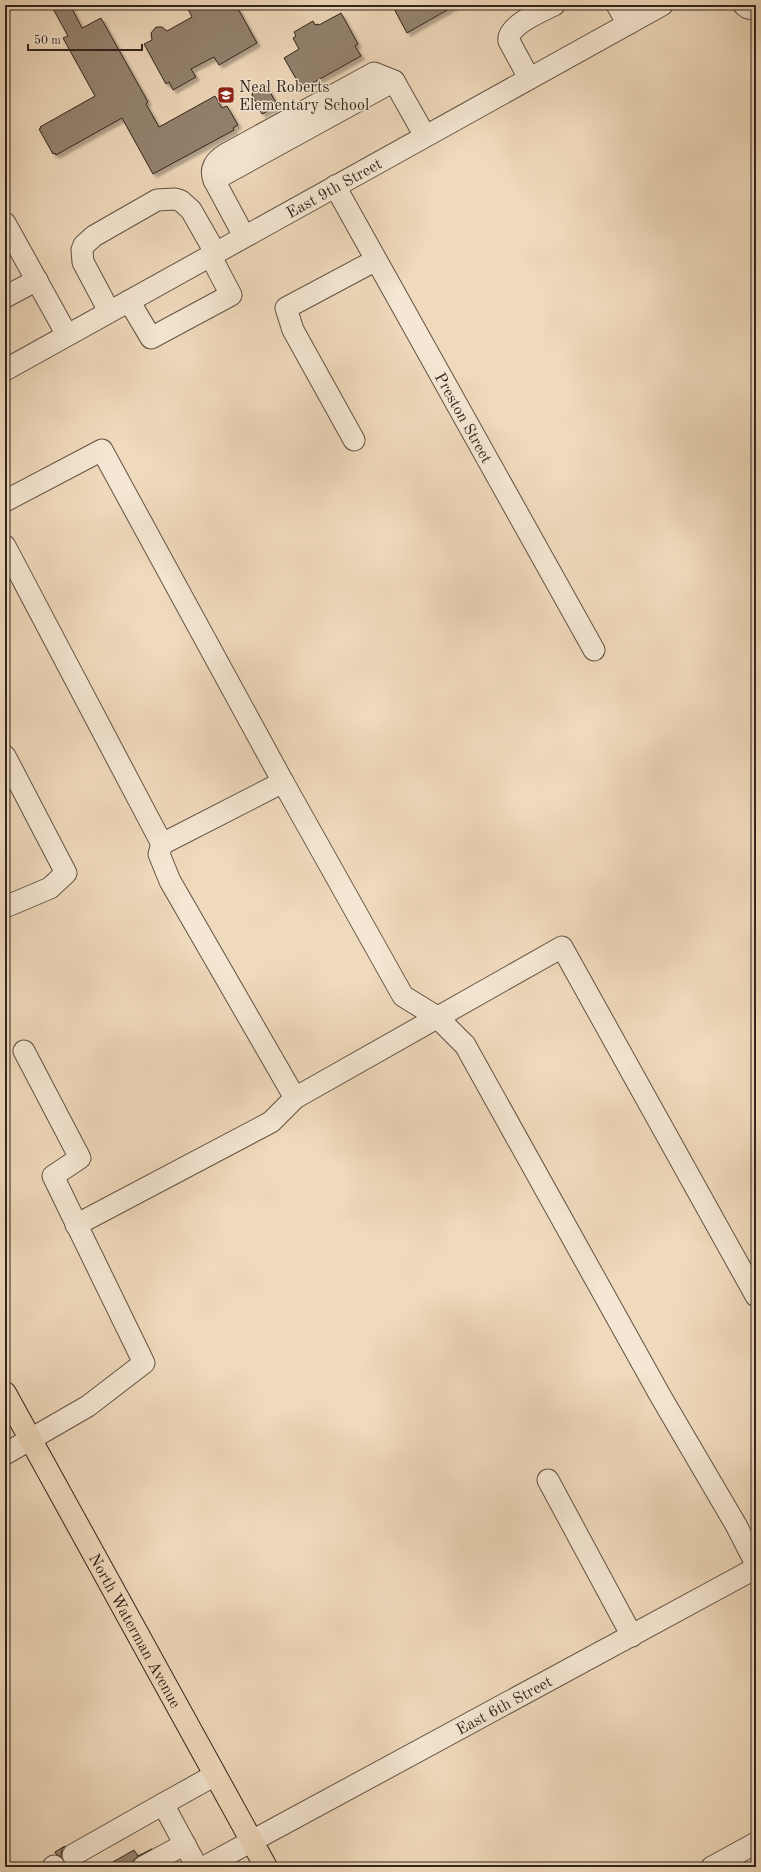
<svg xmlns="http://www.w3.org/2000/svg" width="761" height="1872" font-family="'Old Standard TT',serif">
<style>
.building{fill:#948370;stroke:#31241d;filter:url(#shadow)}
.lines{fill:none;stroke-linecap:round;stroke-linejoin:round}
.minor-casing{stroke:#615245;stroke-width:23}
.major-casing{stroke:#31241d;stroke-width:24}
.minor{stroke:#f5e7d3;stroke-width:21}
.major{stroke:#f0dabc;stroke-width:22}
.labels{text-anchor:middle;stroke-width:3;stroke-linejoin:round;paint-order:stroke}
.poi-label{font-size:16px;fill:#31241d;stroke:#f5e7d3;text-anchor:start}
.street-label{font-size:16px;fill:#31241d;stroke:#f5e7d3}
</style>
<defs>
<filter id="shadow"><feDropShadow dx="3.5" dy="3.5" stdDeviation="1" flood-color="#0004"/></filter>
</defs>
<rect width="100%" height="100%" fill="#f0dabc"/>
<filter id="stains"><feTurbulence type="fractalNoise" baseFrequency=".005" numOctaves="4"/><feColorMatrix values="0 0 0 0 .2 0 0 0 0 .09 0 0 0 0 .02 0 0 0 .5 -.17"/></filter>
<radialGradient id="worn" r=".72"><stop offset=".6" stop-color="#630" stop-opacity="0"/><stop offset="1" stop-color="#630" stop-opacity=".3"/></radialGradient>
<!-- building -->
<g class="building">
<path d="M 51,5 L 70,5 L 82,28 L 101,18 L 148,102 L 146,104 L 159,127 L 215,96 L 222,108 L 227,106 L 238,125 L 233,128 L 234,130 L 153,174 L 122,118 L 56,155 L 55,153 L 53,154 L 39,129 L 41,128 L 40,127 L 95,96 L 63,38 L 68,36 Z"/>
<path d="M 186,5 L 236,5 L 257,43 L 219,65 L 214,57 L 191,69 L 196,77 L 173,90 L 169,82 L 166,84 L 144,44 L 152,40 L 151,33 L 156,27 L 162,27 L 167,31 L 192,17 Z"/>
<path d="M 392,5 L 456,5 L 407,33 Z"/>
<path d="M 341,13 L 358,44 L 355,46 L 361,56 L 302,89 L 284,58 L 299,49 L 293,38 L 296,36 L 294,32 L 313,21 L 315,25 L 318,24 L 319,25 Z"/>
<path d="M 261,85 L 267,87 L 278,106 L 262,114 L 252,95 L 253,90 Z"/>
<path d="M 65,1846 L 62,1849 L 61,1857 L 56,1854 L 55,1852 Z"/>
<path d="M 152,1849 L 137,1857 L 133,1861 L 131,1867 L 104,1867 L 134,1850 L 138,1856 Z"/>
</g>
<g class="lines">
<!-- minor casing -->
<g class="minor-casing">
<g id="minor">
<path d="M 617,5 L 628,24"/>
<path d="M 744,5 L 748,8 L 756,9"/>
<path d="M 529,78 L 509,41 C 506,26 542,11 554,5"/>
<path d="M 214,180 C 209,168 216,160 226,154 L 374,73 L 394,81"/>
<path id="s1" d="M 335,186 L 594,650"/>
<path d="M 5,223 L 67,335"/>
<path d="M 244,236 L 214,180 L 394,81 L 425,136"/>
<path d="M 5,297 L 37,280"/>
<path d="M 129,301 L 151,338 L 231,295 L 210,255"/>
<path d="M 109,311 L 83,262 L 82,250 L 84,245 L 94,236 L 157,200 L 175,199 L 181,201 L 191,210 L 215,252"/>
<path id="s2" d="M 5,370 L 662,5"/>
<path d="M 354,440 L 293,330 L 286,308 L 376,260"/>
<path d="M 5,501 L 102,450 L 283,782"/>
<path d="M 5,546 L 162,844"/>
<path d="M 5,756 L 66,873 L 50,888 L 5,907"/>
<path d="M 295,1098 L 170,881 L 159,854 L 162,844 L 283,782 L 403,996 L 437,1017 L 465,1045 L 661,1397 L 736,1525 L 756,1564"/>
<path d="M 76,1225 L 271,1122 L 295,1098 L 562,947 L 756,1296"/>
<path d="M 5,1454 L 88,1406 L 144,1363 L 53,1176 L 80,1158 L 24,1051"/>
<path d="M 548,1480 L 632,1636"/>
<path d="M 73,1855 L 163,1804"/>
<path d="M 53,1867 L 54,1866"/>
<path d="M 143,1867 L 185,1844"/>
<path d="M 197,1867 L 163,1804 L 215,1775"/>
<path id="s3" d="M 204,1867 L 756,1568"/>
<path d="M 712,1867 L 756,1843"/>
</g>
</g>
<!-- major casing -->
<g class="major-casing">
<g id="major">
<path id="s4" d="M 5,1393 L 266,1867"/>
</g>
</g>
<!-- minor -->
<use href="#minor" class="minor"/>
<!-- major -->
<use href="#major" class="major"/>
</g>
<!-- icons -->
<defs>
<g id="school-square" transform="scale(0.9)"><rect x="-9" y="-9" width="18" height="18" rx="4" fill="#8f2418" stroke="#f5e7d3"/><path d="M0-5L7-2L0 1L-7-2ZM-4 1L0 2.5L4 1V4Q0 6-4 4Z" fill="#fff"/></g>
</defs>
<g fill-rule="evenodd">
<use href="#school-square" x="226" y="95"/>
</g>
<g class="labels">
<!-- poi labels -->
<g class="poi-label">
<text x="239" y="92">Neal Roberts<tspan x="239" dy="18">Elementary School</tspan></text>
</g>
<!-- street labels -->
<g class="street-label">
<text dy="6" stroke="none"><textPath href="#s2" startOffset="376">East 9th Street</textPath></text>
<text dy="6" stroke="none"><textPath href="#s1" startOffset="265">Preston Street</textPath></text>
<text dy="6" stroke="none"><textPath href="#s4" startOffset="271">North Waterman Avenue</textPath></text>
<text dy="6" stroke="none"><textPath href="#s3" startOffset="341">East 6th Street</textPath></text>
</g>
</g>
<!-- margin -->
<rect width="761" height="1872" fill="none" stroke="#f0dabc" stroke-width="20"/>
<rect x="6" y="6" width="749" height="1860" fill="none" stroke="#31241d" stroke-width="2"/>
<rect x="10" y="10" width="741" height="1852" fill="none" stroke="#31241d"/>
<!-- scale -->
<path d="M28 44v6h114v-6" fill="none" stroke="#31241d" stroke-width="2"/>
<text x="34" y="44" font-size="12" fill="#31241d" stroke="#f5e7d3" stroke-width="3" paint-order="stroke">50 m</text>
<rect width="100%" height="100%" filter="url(#stains)"/>
<rect width="100%" height="100%" fill="url(#worn)"/>
</svg>
